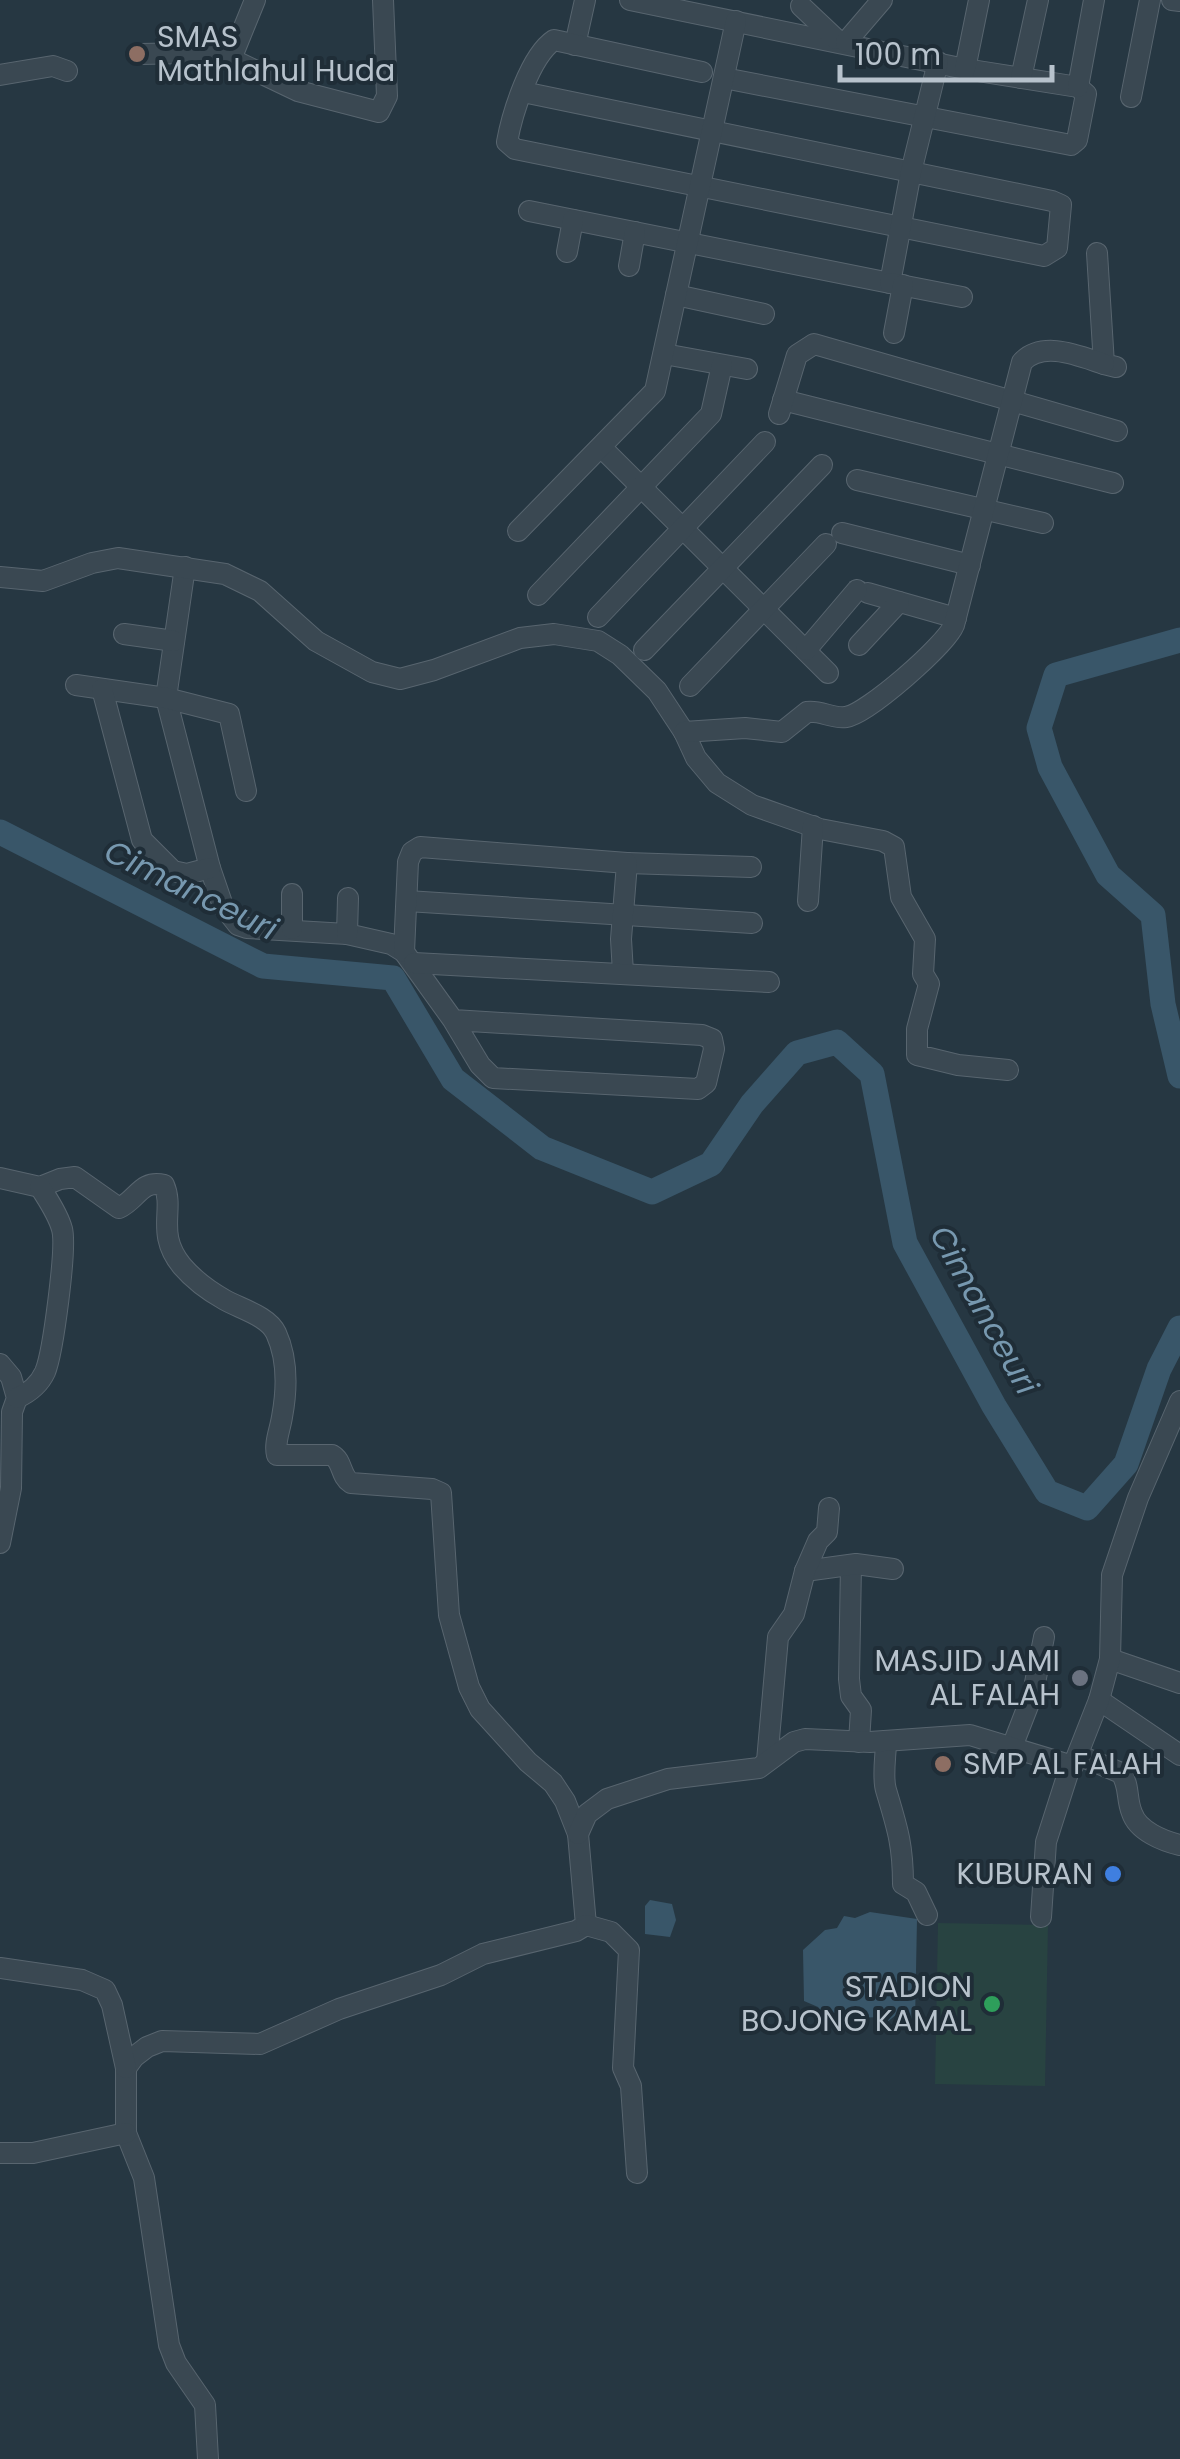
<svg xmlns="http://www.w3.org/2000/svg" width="1180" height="2459" font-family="Poppins,sans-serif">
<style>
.green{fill:#284341}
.water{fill:#395669}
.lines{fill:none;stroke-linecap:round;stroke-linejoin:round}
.river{stroke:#395669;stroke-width:25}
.minor-casing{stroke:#58656f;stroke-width:22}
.minor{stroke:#3a4852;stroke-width:20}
.education-dot{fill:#8d6e63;stroke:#1f2d37;stroke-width:4}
.worship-dot{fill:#6b7280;stroke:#1f2d37;stroke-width:4}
.shop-dot{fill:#3f7fe0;stroke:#1f2d37;stroke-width:4}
.leisure-dot{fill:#2e9e5b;stroke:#1f2d37;stroke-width:4}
.labels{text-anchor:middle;stroke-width:8;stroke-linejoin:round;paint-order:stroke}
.poi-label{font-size:30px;fill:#b7c2cc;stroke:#1f2d37;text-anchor:end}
.water-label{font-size:32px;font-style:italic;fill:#7798af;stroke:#1f2d37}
</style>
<rect width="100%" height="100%" fill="#263742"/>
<!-- green -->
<path class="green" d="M 938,1923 L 1048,1925 L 1045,2086 L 935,2084 Z"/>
<!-- water -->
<g class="water">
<path d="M 650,1900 L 672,1904 L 676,1920 L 670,1937 L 645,1934 L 645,1906 Z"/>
<path d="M 870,1912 L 917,1919 L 915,2023 L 896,2015 L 887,2022 L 881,2017 L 828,2019 L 818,2007 L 804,2001 L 803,1950 L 825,1930 L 837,1928 L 844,1916 L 855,1918 Z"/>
</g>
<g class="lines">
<!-- river -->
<g class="river">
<path d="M 1180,640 L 1056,675 L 1039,728 L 1050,767 L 1108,875 L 1153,915 L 1163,1004 L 1180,1076"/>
<path d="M 0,832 L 263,966 L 393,978 L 453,1079 L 542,1148 L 652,1192 L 711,1164 L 752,1104 L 797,1053 L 837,1042 L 872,1074 L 905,1243 L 994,1406 L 1047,1492 L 1087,1508 L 1126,1464 L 1159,1369 L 1180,1328"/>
</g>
<!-- minor casing -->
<g class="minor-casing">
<g id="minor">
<path d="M 630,0 L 965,69 L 1078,87 L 1086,94 L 1077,140 L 1071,145 L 724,78"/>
<path d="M 1172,0 L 1180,1"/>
<path d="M 801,6 L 836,39"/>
<path d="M 846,42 L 882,0"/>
<path d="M 575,45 L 585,0"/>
<path d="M 141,54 L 188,53 L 231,59 L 298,91 L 379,112 L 387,96 L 383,0"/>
<path d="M 231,59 L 255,0"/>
<path d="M 965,69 L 979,0"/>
<path d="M 0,75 L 53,66 L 67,71"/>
<path d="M 1021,78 L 1038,0"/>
<path d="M 1078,87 L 1094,0"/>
<path d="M 523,92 L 1052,201 L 1061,205 L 1057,248 L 1044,256 L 515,149 L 507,142 C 512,114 530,56 554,40 L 702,72"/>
<path d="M 1131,97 L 1150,0"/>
<path d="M 529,211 L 890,283 L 911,172 L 938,62"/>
<path d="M 567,252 L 573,220"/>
<path d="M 1097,253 L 1104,364 L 1116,367"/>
<path d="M 629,266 L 635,232"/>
<path d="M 890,283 L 962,297"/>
<path d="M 676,295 L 764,314"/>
<path d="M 894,333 L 903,285"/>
<path d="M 664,354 L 747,369"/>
<path d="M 783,400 L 1113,483"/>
<path d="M 779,414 L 797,355 L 814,344 L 1117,431"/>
<path d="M 602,448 L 828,673"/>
<path d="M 857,480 L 1043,523"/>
<path d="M 518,531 L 655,391 L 736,21"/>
<path d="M 842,533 L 970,565"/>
<path d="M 185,567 L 166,698 L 210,868 L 223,906 L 238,925 L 247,928 L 347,934 L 391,944 L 404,952 L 453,1020 L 480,1065 L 493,1078 L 698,1089 L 706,1083 L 714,1049 L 712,1039 L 702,1035 L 453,1020"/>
<path d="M 0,577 L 43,581 L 92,563 L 118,558 L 225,574 L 260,591 L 316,641 L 372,672 L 400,679 L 434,670 L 520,638 L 554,634 L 598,641 L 620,655 L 657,691 L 684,732 L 696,758 L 717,783 L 752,805 L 820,829 L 883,841 L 894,847 L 901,897 L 925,939 L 923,974 L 929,984 L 917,1029 L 917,1055 L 958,1065 L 1008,1070"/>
<path d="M 868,593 L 956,618"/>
<path d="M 538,595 L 711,414 L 722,365"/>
<path d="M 598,617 L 765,442"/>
<path d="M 124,634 L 174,641"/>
<path d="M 859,645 L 899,602"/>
<path d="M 644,650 L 822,465"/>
<path d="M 806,650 L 857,590"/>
<path d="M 76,685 L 166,698 L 229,714 L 246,791"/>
<path d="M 690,686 L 826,544"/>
<path d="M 102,689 L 142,840 L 173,871 L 187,874 L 210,868"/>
<path d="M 684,732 L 745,728 L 782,732 L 807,712 C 821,710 832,719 846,717 C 867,714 946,645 954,625 L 1022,362 C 1043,340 1079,356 1104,364"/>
<path d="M 627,863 L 751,867"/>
<path d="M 407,901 L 752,923"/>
<path d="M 808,901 L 813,826"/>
<path d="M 292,929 L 292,894"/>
<path d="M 347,934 L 348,898"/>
<path d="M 404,952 L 408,862 L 412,852 L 420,847 L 627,863 L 621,939 L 623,973"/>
<path d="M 414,963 L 769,982"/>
<path d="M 0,1178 L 40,1187 L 60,1179 L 75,1177 L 119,1208 C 137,1200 141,1179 164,1185 C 175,1210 155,1233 182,1266 C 194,1280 209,1291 225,1300 C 241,1309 268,1316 276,1333 C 288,1359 287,1390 282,1417 C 280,1430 274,1443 277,1455 L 332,1455 C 343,1461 340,1476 351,1483 L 432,1489 L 441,1493 L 449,1615 L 469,1687 L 480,1709 L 528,1762 L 553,1783 L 565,1801 L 578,1834 L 586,1925 L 576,1931 L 483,1954 L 441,1975 L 339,2009 L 260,2044 L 162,2041 L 147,2047 L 134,2057 L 126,2068 L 126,2133 L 144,2178 L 169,2345 L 176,2363 L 205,2405 L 208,2459"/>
<path d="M 0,1364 L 11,1377 L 17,1398 L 12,1412 L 11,1488 L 0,1543"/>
<path d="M 17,1398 C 30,1392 39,1385 45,1372 C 53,1353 67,1247 62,1229 C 58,1214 48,1200 40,1187"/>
<path d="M 851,1565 L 849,1679 L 851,1696 L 861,1710 L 859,1742"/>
<path d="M 805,1571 L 856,1564 L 893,1569"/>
<path d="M 1110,1659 L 1180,1683"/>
<path d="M 1099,1700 L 1180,1755"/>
<path d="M 886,1741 C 886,1755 882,1777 886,1790 C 897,1827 903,1844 903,1884 L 916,1892 L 927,1915"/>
<path d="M 1012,1747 L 1033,1693 L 1044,1637"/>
<path d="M 1078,1755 L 1121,1773 C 1130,1786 1126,1799 1132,1813 C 1138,1831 1163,1841 1180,1845"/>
<path d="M 767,1761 L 778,1637 L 794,1614 L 805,1571 L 818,1541 L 827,1532 L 829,1508"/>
<path d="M 578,1834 L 587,1814 L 607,1799 L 668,1779 L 759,1768 L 794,1742 L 805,1739 L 870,1742 L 970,1735 L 1073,1766 L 1099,1700 L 1110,1659 L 1112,1575 L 1138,1498 L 1180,1401"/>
<path d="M 1041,1917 L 1046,1842 L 1070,1767"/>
<path d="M 586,1925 L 611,1932 L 629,1950 L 623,2068 L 631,2086 L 637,2173"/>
<path d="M 0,1968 L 82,1980 L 105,1990 L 112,2005 L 126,2068"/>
<path d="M 0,2153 L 33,2153 L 126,2133"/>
</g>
</g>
<!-- minor -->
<use href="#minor" class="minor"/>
</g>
<!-- markers -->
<g class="education-dot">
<circle cx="137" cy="54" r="10"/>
<circle cx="943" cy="1764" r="10"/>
</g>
<circle class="worship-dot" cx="1080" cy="1678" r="10"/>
<circle class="shop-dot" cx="1113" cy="1874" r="10"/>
<circle class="leisure-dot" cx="992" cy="2004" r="10"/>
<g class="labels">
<!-- poi labels -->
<g class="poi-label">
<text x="157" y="47" text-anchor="start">SMAS<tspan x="157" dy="34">Mathlahul Huda</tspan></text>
<text x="1060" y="1671">MASJID JAMI<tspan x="1060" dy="34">AL FALAH</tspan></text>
<text x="963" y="1774" text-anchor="start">SMP AL FALAH</text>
<text x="1093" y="1884">KUBURAN</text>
<text x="972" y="1997">STADION<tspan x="972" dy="34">BOJONG KAMAL</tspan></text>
</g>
<!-- water labels -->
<g class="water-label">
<text transform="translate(191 890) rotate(26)" y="11">Cimanceuri</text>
<text transform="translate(984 1310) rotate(61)" y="11">Cimanceuri</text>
</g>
</g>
<!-- scale -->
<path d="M840 65v15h212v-15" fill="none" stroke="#b7c2cc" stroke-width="5"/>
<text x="855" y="65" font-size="30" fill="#b7c2cc" stroke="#1f2d37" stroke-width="8" paint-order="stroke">100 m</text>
</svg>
